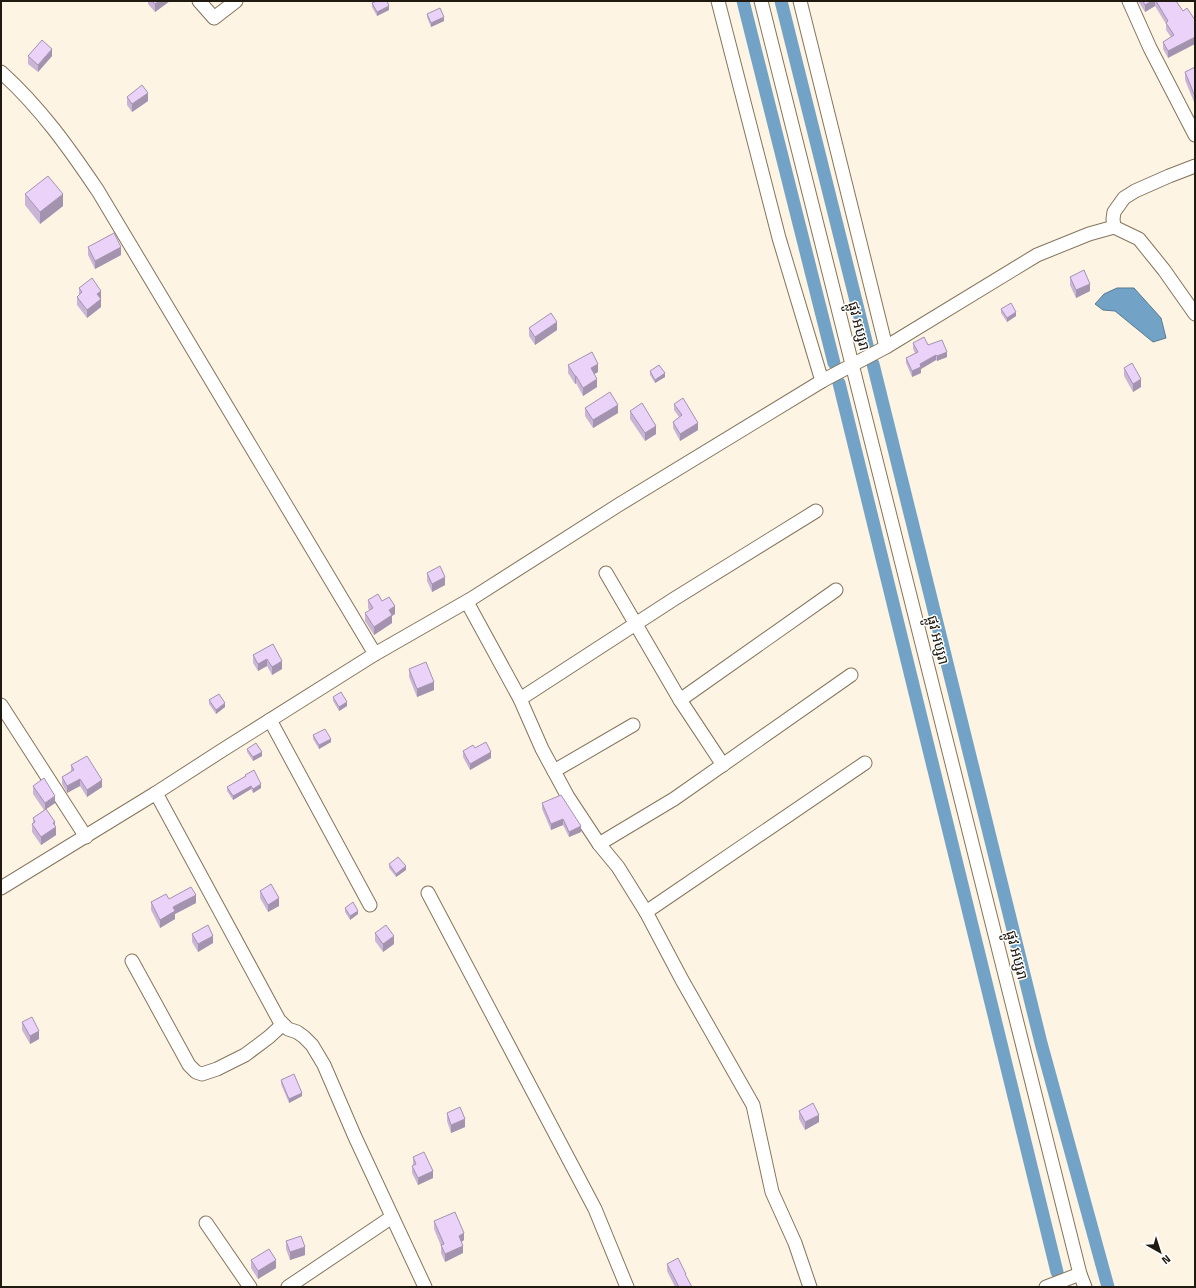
<svg xmlns="http://www.w3.org/2000/svg" width="1196" height="1288" font-family="'Titillium Web','Noto Sans Khmer',sans-serif">
<style>
.water{fill:#72a3c7;stroke:#597a90}
.lines{fill:none;stroke-linecap:round;stroke-linejoin:round}
.canal{stroke:#72a3c7;stroke-width:13}
.minor-casing{stroke:#84755c;stroke-width:15}
.minor{stroke:#fff;stroke-width:13}
.wall{fill:#cab5d6}
.shaded-wall{fill:#a493ae}
.building{fill:#ebd2f9;stroke:#a493ae}
.labels{text-anchor:middle;stroke-width:3;stroke-linejoin:round;paint-order:stroke}
.street-label{font-size:15px;fill:#1f190f;stroke:#fff}
</style>
<rect width="100%" height="100%" fill="#fef4e4"/>
<!-- water -->
<path class="water" d="M 1117,288 L 1134,288 L 1161,318 L 1166,338 L 1153,342 L 1115,311 L 1103,310 L 1095,304 L 1104,294 Z"/>
<g class="lines">
<!-- canal -->
<g class="canal">
<path d="M 743,1 L 834,363"/>
<path d="M 781,1 L 867,345"/>
<path d="M 873,364 L 1041,1043 L 1108,1287"/>
<path d="M 839,383 L 1057,1272"/>
</g>
<!-- minor casing -->
<g class="minor-casing">
<g id="minor">
<path d="M 199,1 L 214,18 L 236,1"/>
<path d="M 718,1 L 779,238 L 822,381"/>
<path d="M 761,1 L 1080,1274 L 1085,1287"/>
<path d="M 800,1 L 886,347"/>
<path d="M 1129,1 L 1150,48 L 1195,135"/>
<path d="M 1,72 C 40,107 69,148 98,191 L 375,654"/>
<path d="M 1114,227 L 1113,219 L 1114,212 L 1124,198 L 1135,191 L 1169,176 L 1195,166"/>
<path d="M 606,573 L 680,700 L 723,765"/>
<path d="M 467,602 L 520,699 L 542,749 L 568,797 L 599,844 L 618,867 L 646,912 L 682,980 L 753,1105 L 772,1192 L 795,1243 L 810,1287"/>
<path d="M 520,699 L 674,599 L 816,511"/>
<path d="M 680,700 L 836,590"/>
<path d="M 1,705 L 86,837"/>
<path d="M 270,720 L 370,905"/>
<path d="M 554,771 L 633,725"/>
<path d="M 156,793 L 279,1020 L 288,1029 L 297,1032 L 304,1037 L 312,1045 L 324,1065 L 355,1137 L 425,1287"/>
<path d="M 599,844 L 674,799 L 851,675"/>
<path d="M 1,888 L 156,793 L 221,751 L 375,654 L 471,599 L 620,504 L 822,381 L 886,347 L 1037,255 L 1089,234 L 1114,227 L 1139,239 L 1164,270 L 1195,314"/>
<path d="M 428,893 L 595,1209 L 627,1287"/>
<path d="M 646,912 L 865,763"/>
<path d="M 132,961 L 189,1065 L 196,1072 L 202,1074 L 217,1069 L 245,1055 L 269,1037 L 282,1025"/>
<path d="M 206,1223 L 250,1287"/>
<path d="M 288,1287 L 392,1217"/>
<path d="M 1046,1287 L 1080,1274"/>
</g>
</g>
<!-- minor -->
<use href="#minor" class="minor"/>
</g>
<!-- wall -->
<g class="wall">
<path d="M 148,1 L 170,1 L 155,12 L 148,4 Z"/>
<path d="M 1138,1 L 1176,1 L 1183,11 L 1168,58 L 1163,49 L 1163,42 L 1171,37 L 1166,30 L 1166,24 L 1155,6 L 1145,12 Z"/>
<path d="M 372,3 L 389,10 L 377,16 L 372,7 Z"/>
<path d="M 427,14 L 444,21 L 431,27 L 427,17 Z"/>
<path d="M 28,56 L 52,56 L 38,72 L 28,64 Z"/>
<path d="M 1195,67 L 1195,101 L 1194,102 L 1185,80 L 1185,72 Z"/>
<path d="M 127,97 L 148,101 L 132,112 L 127,105 Z"/>
<path d="M 25,194 L 63,206 L 40,224 L 25,205 Z"/>
<path d="M 88,247 L 121,255 L 95,269 L 88,255 Z"/>
<path d="M 1070,277 L 1090,291 L 1076,298 L 1070,285 Z"/>
<path d="M 79,288 L 101,291 L 101,307 L 87,318 L 77,305 L 77,297 L 79,295 Z"/>
<path d="M 1001,309 L 1016,316 L 1007,322 L 1001,313 Z"/>
<path d="M 529,328 L 557,330 L 535,345 L 529,336 Z"/>
<path d="M 913,343 L 928,345 L 947,357 L 937,361 L 936,360 L 921,369 L 921,373 L 912,377 L 906,363 L 906,358 L 915,353 L 913,349 Z"/>
<path d="M 568,365 L 598,372 L 594,374 L 597,387 L 583,396 L 576,383 L 575,384 L 568,373 Z"/>
<path d="M 1124,368 L 1141,387 L 1133,392 L 1124,376 Z"/>
<path d="M 650,371 L 665,377 L 655,383 L 650,375 Z"/>
<path d="M 674,404 L 698,430 L 680,441 L 673,428 L 673,422 L 679,417 L 674,410 Z"/>
<path d="M 585,408 L 618,413 L 593,428 L 585,416 Z"/>
<path d="M 630,411 L 656,434 L 645,441 L 630,419 Z"/>
<path d="M 427,573 L 445,585 L 432,592 L 427,581 Z"/>
<path d="M 368,600 L 382,601 L 395,614 L 392,616 L 392,623 L 374,635 L 365,621 L 365,613 L 370,611 L 368,608 Z"/>
<path d="M 273,644 L 282,669 L 272,675 L 267,666 L 258,671 L 253,663 L 253,655 Z"/>
<path d="M 409,669 L 434,690 L 417,697 L 409,677 Z"/>
<path d="M 333,697 L 347,706 L 339,711 L 333,701 Z"/>
<path d="M 209,700 L 225,707 L 216,714 L 209,704 Z"/>
<path d="M 313,735 L 331,742 L 319,749 L 313,739 Z"/>
<path d="M 475,748 L 491,758 L 470,770 L 463,757 L 463,751 Z"/>
<path d="M 247,749 L 262,756 L 253,761 L 247,752 Z"/>
<path d="M 71,765 L 102,787 L 87,797 L 80,786 L 67,793 L 62,784 L 62,777 L 71,771 Z"/>
<path d="M 245,775 L 261,788 L 253,793 L 251,789 L 233,800 L 227,791 L 227,787 L 245,776 Z"/>
<path d="M 33,786 L 55,803 L 46,809 L 55,826 L 56,835 L 41,845 L 32,832 L 32,824 L 33,823 L 33,818 L 44,810 L 33,794 Z"/>
<path d="M 542,803 L 581,832 L 569,837 L 563,825 L 551,830 L 542,809 Z"/>
<path d="M 389,864 L 406,870 L 396,877 L 389,868 Z"/>
<path d="M 260,891 L 279,906 L 268,912 L 260,898 Z"/>
<path d="M 169,899 L 196,903 L 175,914 L 175,919 L 160,928 L 151,910 L 151,902 Z"/>
<path d="M 345,908 L 358,914 L 350,920 L 345,912 Z"/>
<path d="M 375,933 L 394,944 L 383,952 L 375,941 Z"/>
<path d="M 192,934 L 213,943 L 198,952 L 192,942 Z"/>
<path d="M 22,1022 L 39,1039 L 30,1044 L 22,1030 Z"/>
<path d="M 281,1080 L 302,1096 L 289,1103 L 281,1084 Z"/>
<path d="M 799,1111 L 819,1122 L 805,1130 L 799,1119 Z"/>
<path d="M 447,1113 L 465,1127 L 451,1133 L 447,1121 Z"/>
<path d="M 413,1157 L 433,1178 L 418,1185 L 412,1173 L 412,1166 L 413,1165 Z"/>
<path d="M 434,1221 L 464,1240 L 462,1242 L 463,1253 L 445,1262 L 441,1253 L 441,1246 L 434,1229 Z"/>
<path d="M 286,1241 L 305,1255 L 290,1260 L 286,1249 Z"/>
<path d="M 251,1260 L 276,1268 L 258,1279 L 251,1268 Z"/>
<path d="M 667,1264 L 686,1276 L 692,1287 L 675,1287 L 667,1271 Z"/>
</g>
<!-- shaded-wall -->
<g class="shaded-wall">
<path d="M 159,1 L 170,1 L 155,12 L 155,4 Z"/>
<path d="M 1152,1 L 1155,1 L 1155,6 L 1145,12 L 1145,5 Z"/>
<path d="M 389,6 L 389,10 L 377,16 L 377,12 Z"/>
<path d="M 444,17 L 444,21 L 431,27 L 431,23 Z"/>
<path d="M 1195,37 L 1195,44 L 1168,58 L 1168,51 Z"/>
<path d="M 52,49 L 52,56 L 38,72 L 38,65 Z"/>
<path d="M 148,93 L 148,101 L 132,112 L 132,104 Z"/>
<path d="M 1194,94 L 1195,94 L 1195,101 L 1194,102 Z"/>
<path d="M 63,194 L 63,206 L 40,224 L 40,212 Z"/>
<path d="M 121,247 L 121,255 L 95,269 L 95,261 Z"/>
<path d="M 1090,284 L 1090,291 L 1076,298 L 1076,290 Z"/>
<path d="M 101,291 L 101,299 L 97,294 Z"/>
<path d="M 101,299 L 101,307 L 87,318 L 87,310 Z"/>
<path d="M 1016,312 L 1016,316 L 1007,322 L 1007,318 Z"/>
<path d="M 557,322 L 557,330 L 535,345 L 535,337 Z"/>
<path d="M 947,352 L 947,357 L 937,361 L 937,356 Z"/>
<path d="M 936,355 L 936,360 L 921,369 L 921,373 L 912,377 L 912,371 L 920,364 Z"/>
<path d="M 598,364 L 598,372 L 591,376 L 591,368 Z"/>
<path d="M 665,373 L 665,377 L 655,383 L 655,380 Z"/>
<path d="M 575,376 L 576,376 L 576,383 L 575,384 Z"/>
<path d="M 597,379 L 597,387 L 583,396 L 583,388 Z"/>
<path d="M 1141,379 L 1141,387 L 1133,392 L 1133,384 Z"/>
<path d="M 618,405 L 618,413 L 593,428 L 593,420 Z"/>
<path d="M 698,423 L 698,430 L 680,441 L 680,434 Z"/>
<path d="M 656,426 L 656,434 L 645,441 L 645,433 Z"/>
<path d="M 445,577 L 445,585 L 432,592 L 432,584 Z"/>
<path d="M 395,606 L 395,614 L 392,616 L 392,623 L 374,635 L 374,627 L 389,610 Z"/>
<path d="M 267,659 L 267,666 L 258,671 L 258,664 Z"/>
<path d="M 282,661 L 282,669 L 272,675 L 272,667 Z"/>
<path d="M 434,682 L 434,690 L 417,697 L 417,689 Z"/>
<path d="M 347,702 L 347,706 L 339,711 L 339,707 Z"/>
<path d="M 225,703 L 225,707 L 216,714 L 216,710 Z"/>
<path d="M 331,739 L 331,742 L 319,749 L 319,745 Z"/>
<path d="M 262,752 L 262,756 L 253,761 L 253,757 Z"/>
<path d="M 491,752 L 491,758 L 470,770 L 470,764 Z"/>
<path d="M 80,779 L 80,786 L 67,793 L 67,786 Z"/>
<path d="M 102,780 L 102,787 L 87,797 L 87,790 Z"/>
<path d="M 261,784 L 261,788 L 253,793 L 253,789 Z"/>
<path d="M 251,786 L 251,789 L 233,800 L 233,796 Z"/>
<path d="M 55,796 L 55,803 L 45,810 L 45,803 Z"/>
<path d="M 563,819 L 563,825 L 551,830 L 551,824 Z"/>
<path d="M 55,822 L 55,828 L 56,827 L 56,835 L 41,845 L 41,837 L 53,823 Z"/>
<path d="M 581,826 L 581,832 L 569,837 L 569,832 Z"/>
<path d="M 406,866 L 406,870 L 396,877 L 396,874 Z"/>
<path d="M 196,895 L 196,903 L 175,914 L 175,919 L 160,928 L 160,920 L 173,907 Z"/>
<path d="M 279,898 L 279,906 L 268,912 L 268,905 Z"/>
<path d="M 358,911 L 358,914 L 350,920 L 350,916 Z"/>
<path d="M 213,936 L 213,943 L 198,952 L 198,944 Z"/>
<path d="M 394,936 L 394,944 L 383,952 L 383,944 Z"/>
<path d="M 39,1031 L 39,1039 L 30,1044 L 30,1036 Z"/>
<path d="M 302,1093 L 302,1096 L 289,1103 L 289,1099 Z"/>
<path d="M 819,1115 L 819,1122 L 805,1130 L 805,1122 Z"/>
<path d="M 465,1119 L 465,1127 L 451,1133 L 451,1125 Z"/>
<path d="M 433,1171 L 433,1178 L 418,1185 L 418,1178 Z"/>
<path d="M 464,1233 L 464,1240 L 459,1243 L 459,1236 Z"/>
<path d="M 463,1246 L 463,1253 L 445,1262 L 445,1254 Z"/>
<path d="M 305,1247 L 305,1255 L 290,1260 L 290,1252 Z"/>
<path d="M 276,1260 L 276,1268 L 258,1279 L 258,1271 Z"/>
</g>
<!-- building -->
<g class="building">
<path d="M 152,1 L 159,1 L 155,4 Z"/>
<path d="M 377,1 L 387,1 L 389,6 L 377,12 L 372,3 Z"/>
<path d="M 1143,1 L 1152,1 L 1145,5 Z"/>
<path d="M 1156,1 L 1176,1 L 1183,11 L 1187,8 L 1195,20 L 1195,37 L 1168,51 L 1163,42 L 1174,35 L 1166,23 L 1168,21 Z"/>
<path d="M 440,8 L 444,17 L 431,23 L 427,14 Z"/>
<path d="M 42,40 L 52,49 L 38,65 L 28,56 Z"/>
<path d="M 1195,67 L 1195,94 L 1194,94 L 1185,72 Z"/>
<path d="M 142,85 L 148,93 L 132,104 L 127,97 Z"/>
<path d="M 48,176 L 63,194 L 40,212 L 25,194 Z"/>
<path d="M 114,233 L 121,247 L 95,261 L 88,247 Z"/>
<path d="M 1084,270 L 1090,284 L 1076,290 L 1070,277 Z"/>
<path d="M 92,278 L 101,291 L 97,294 L 101,299 L 87,310 L 77,297 L 82,292 L 79,288 Z"/>
<path d="M 1011,303 L 1016,312 L 1007,318 L 1001,309 Z"/>
<path d="M 551,313 L 557,322 L 535,337 L 529,328 Z"/>
<path d="M 924,337 L 928,345 L 942,340 L 947,352 L 937,356 L 936,355 L 920,364 L 921,367 L 912,371 L 906,358 L 918,352 L 913,343 Z"/>
<path d="M 592,352 L 598,364 L 591,368 L 597,379 L 583,388 L 576,376 L 575,376 L 568,365 Z"/>
<path d="M 1132,363 L 1141,379 L 1133,384 L 1124,368 Z"/>
<path d="M 659,365 L 665,373 L 655,380 L 650,371 Z"/>
<path d="M 610,392 L 618,405 L 593,420 L 585,408 Z"/>
<path d="M 683,398 L 698,423 L 680,434 L 673,422 L 682,415 L 674,404 Z"/>
<path d="M 642,403 L 656,426 L 645,433 L 630,411 Z"/>
<path d="M 440,566 L 445,577 L 432,584 L 427,573 Z"/>
<path d="M 378,594 L 382,601 L 389,597 L 395,606 L 389,610 L 392,615 L 374,627 L 365,613 L 373,608 L 368,600 Z"/>
<path d="M 273,644 L 282,661 L 272,667 L 267,659 L 258,664 L 253,655 Z"/>
<path d="M 426,662 L 434,682 L 417,689 L 409,669 Z"/>
<path d="M 341,692 L 347,702 L 339,707 L 333,697 Z"/>
<path d="M 219,694 L 225,703 L 216,710 L 209,700 Z"/>
<path d="M 325,729 L 331,739 L 319,745 L 313,735 Z"/>
<path d="M 486,742 L 491,752 L 470,764 L 463,751 L 473,745 L 475,748 Z"/>
<path d="M 256,743 L 262,752 L 253,757 L 247,749 Z"/>
<path d="M 87,756 L 102,780 L 87,790 L 80,779 L 67,786 L 62,777 L 74,770 L 71,765 Z"/>
<path d="M 254,770 L 261,784 L 253,789 L 251,786 L 233,796 L 227,787 L 246,776 L 245,775 Z"/>
<path d="M 44,778 L 55,796 L 45,803 L 33,786 Z"/>
<path d="M 561,795 L 581,826 L 569,832 L 563,819 L 551,824 L 542,803 Z"/>
<path d="M 46,809 L 55,822 L 53,823 L 56,827 L 41,837 L 32,824 L 35,822 L 33,818 Z"/>
<path d="M 398,857 L 406,866 L 396,874 L 389,864 Z"/>
<path d="M 271,884 L 279,898 L 268,905 L 260,891 Z"/>
<path d="M 191,887 L 196,895 L 173,907 L 175,911 L 160,920 L 151,902 L 166,894 L 169,899 Z"/>
<path d="M 353,902 L 358,911 L 350,916 L 345,908 Z"/>
<path d="M 208,925 L 213,936 L 198,944 L 192,934 Z"/>
<path d="M 386,925 L 394,936 L 383,944 L 375,933 Z"/>
<path d="M 32,1017 L 39,1031 L 30,1036 L 22,1022 Z"/>
<path d="M 294,1074 L 302,1093 L 289,1099 L 281,1080 Z"/>
<path d="M 813,1103 L 819,1115 L 805,1122 L 799,1111 Z"/>
<path d="M 460,1107 L 465,1119 L 451,1125 L 447,1113 Z"/>
<path d="M 424,1152 L 433,1171 L 418,1178 L 412,1166 L 416,1164 L 413,1157 Z"/>
<path d="M 455,1212 L 464,1233 L 459,1236 L 463,1246 L 445,1254 L 441,1245 L 444,1244 L 434,1221 Z"/>
<path d="M 301,1236 L 305,1247 L 290,1252 L 286,1241 Z"/>
<path d="M 269,1249 L 276,1260 L 258,1271 L 251,1260 Z"/>
<path d="M 678,1258 L 686,1274 L 685,1274 L 692,1287 L 679,1287 L 667,1264 Z"/>
</g>
<g class="labels">
<!-- street labels -->
<g class="street-label">
<text transform="translate(859 326) rotate(76)" y="5">ផ្លូវ អប្សរា</text>
<text transform="translate(938 640) rotate(76)" y="5">ផ្លូវ អប្សរា</text>
<text transform="translate(1017 955) rotate(76)" y="5">ផ្លូវ អប្សរា</text>
</g>
</g>
<!-- border -->
<rect width="1196" height="1288" fill="none" stroke="#1f190f" stroke-width="4"/>
<!-- north arrow -->
<g transform="translate(1160 1252) rotate(141)" stroke="#ffffff" stroke-width="3" paint-order="stroke">
<path d="M0-3L7 15L0 10L-7 15Z" fill="#1f190f"/>
<text y="-6" font-size="11" font-weight="bold" text-anchor="middle" fill="#1f190f">N</text>
</g>
</svg>
